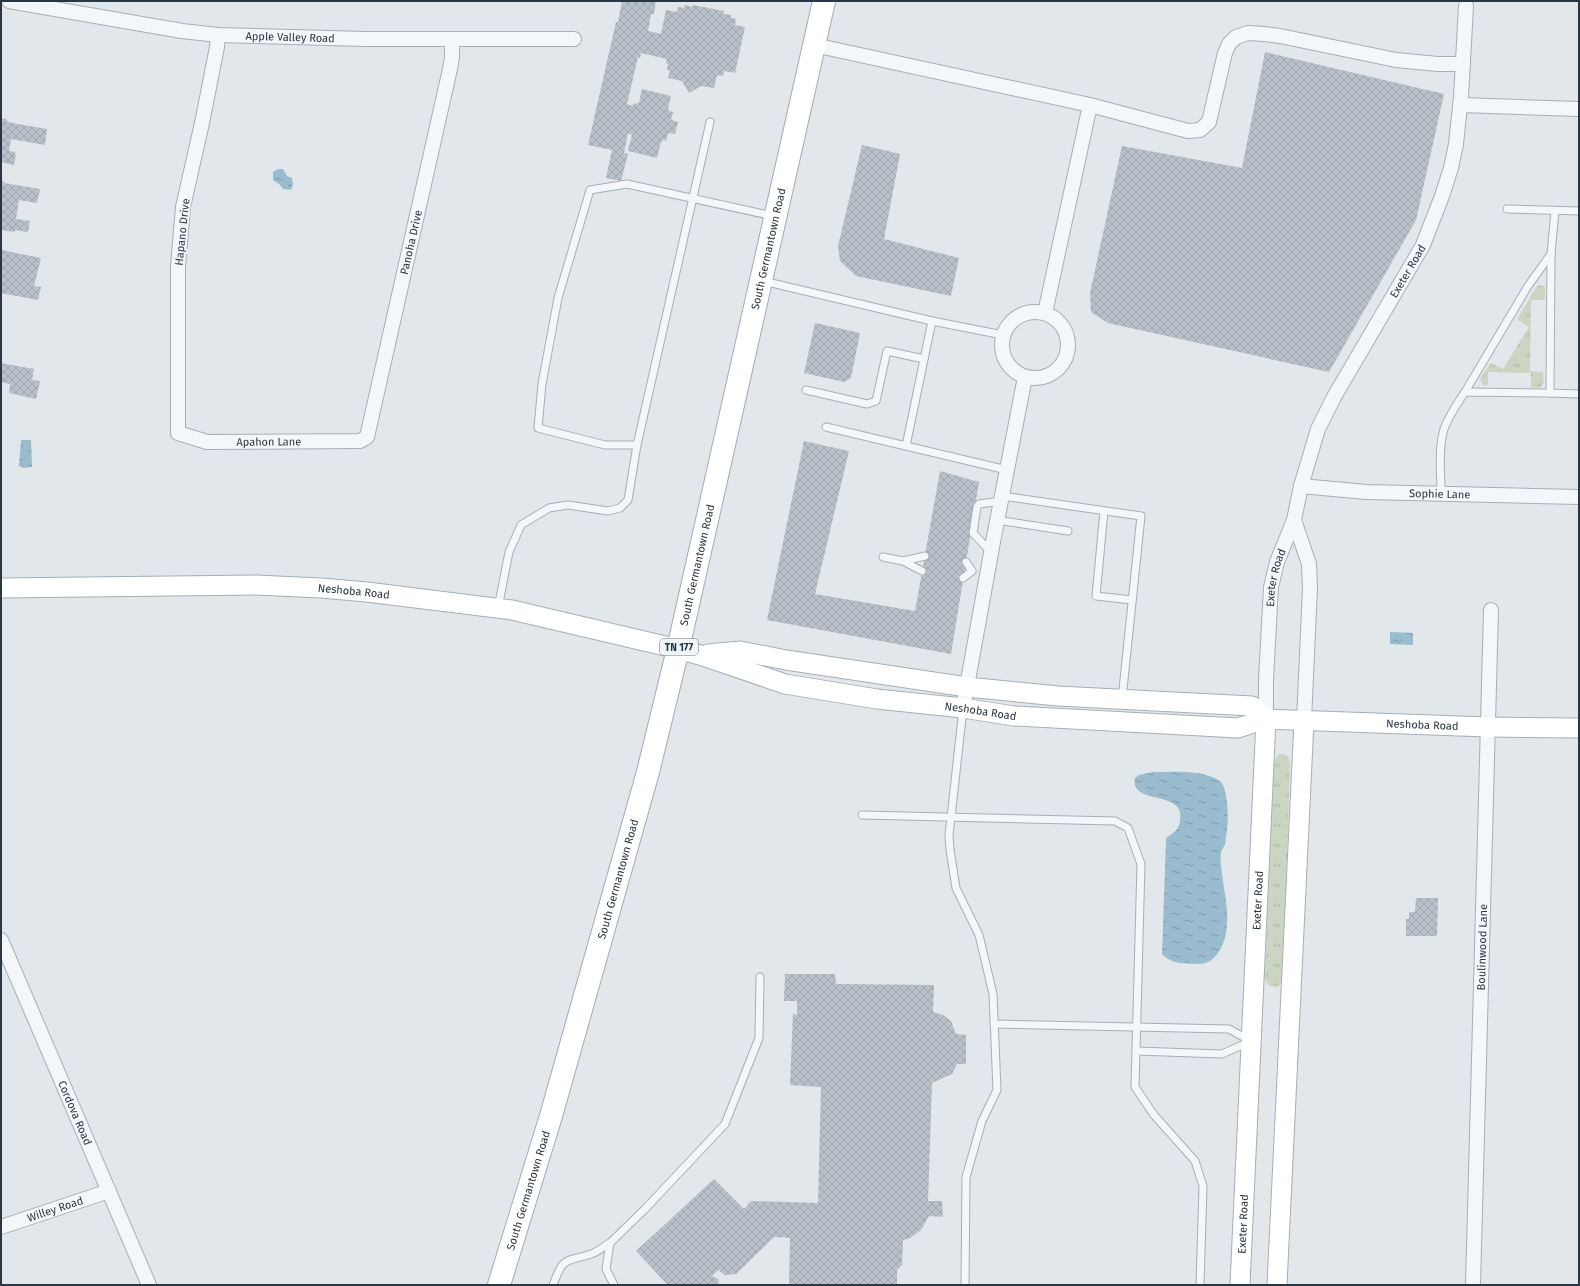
<svg xmlns="http://www.w3.org/2000/svg" width="1580" height="1286" font-family="'Fira Sans',sans-serif">
<style>
.grass{fill:url(#grass-tufts)}
.water{fill:url(#water-ripples)}
.building{fill:url(#building-cross-hatch)}
.lines{fill:none;stroke-linecap:round;stroke-linejoin:round}
.lane-casing{stroke:#a6afb6;stroke-width:9}
.street-casing{stroke:#a6afb6;stroke-width:16}
.secondary-casing{stroke:#a6afb6;stroke-width:21}
.primary-casing{stroke:#9fadb8;stroke-width:24}
.lane{stroke:#f4f7f9;stroke-width:7}
.street{stroke:#f4f7f9;stroke-width:14}
.secondary{stroke:#fff;stroke-width:19}
.primary{stroke:#fff;stroke-width:22}
.labels{text-anchor:middle;stroke-width:4;stroke-linejoin:round;paint-order:stroke}
.shield{fill:#f1f5f8;stroke:#64707a;stroke-width:1}
.shield-label{font-size:10px;font-weight:bold;fill:#283744}
.street-label{font-size:11px;fill:#283744;stroke:#f1f5f8}
</style>
<defs>
<pattern id="grass-tufts" width="24" height="20" patternUnits="userSpaceOnUse"><rect width="24" height="20" fill="#cad6c1"/><path d="M3 7l-1-3M5 7V3M7 7l1-3M15 17l-1-3M17 17v-4M19 17l1-3" fill="none" stroke="#aeb8a7"/></pattern>
<pattern id="water-ripples" width="26" height="14" patternUnits="userSpaceOnUse"><rect width="26" height="14" fill="#99bcce"/><path d="M2 4q2-2 4 0t4 0M15 11q2-2 4 0t4 0" fill="none" stroke="#7d9aa9"/></pattern>
<pattern id="building-cross-hatch" width="8" height="8" patternUnits="userSpaceOnUse"><rect width="8" height="8" fill="#b8c1c9"/><path d="M0 0l8 8M0 8l8-8" fill="none" stroke="#9ea6ae"/></pattern>
</defs>
<rect width="100%" height="100%" fill="#e1e7eb"/>
<!-- grass -->
<g class="grass">
<path d="M 1540,285 L 1545,287 L 1545,298 L 1543,300 L 1531,300 L 1530,371 L 1543,372 C 1544,384 1545,389 1531,387 L 1531,373 L 1488,372 L 1488,384 L 1486,386 L 1483,385 L 1480,379 L 1491,363 L 1503,369 L 1529,327 L 1518,320 L 1518,318 L 1537,286 Z"/>
<path d="M 1284,754 L 1289,758 L 1290,764 L 1283,979 L 1279,986 C 1272,988 1267,986 1265,979 L 1273,764 L 1278,755 Z"/>
</g>
<!-- water -->
<g class="water">
<path d="M 278,169 L 283,169 L 287,176 L 292,178 L 293,184 L 291,190 L 283,189 L 279,184 L 273,180 L 273,172 Z"/>
<path d="M 21,440 L 31,440 L 32,467 L 24,468 L 19,466 Z"/>
<path d="M 1390,632 L 1413,633 L 1413,645 L 1390,644 Z"/>
<path d="M 1153,772 C 1171,772 1206,769 1221,782 C 1224,785 1225,791 1226,796 C 1229,812 1228,828 1225,844 C 1224,847 1222,849 1221,852 C 1220,859 1221,867 1222,874 C 1225,899 1234,930 1218,953 C 1213,960 1207,964 1198,964 C 1183,963 1173,965 1162,954 L 1166,840 L 1167,837 C 1174,833 1179,829 1180,821 C 1187,789 1129,806 1135,778 L 1139,775 Z"/>
</g>
<!-- building -->
<g class="building">
<path d="M 622,1 L 656,1 L 654,14 L 651,14 L 648,31 L 661,34 L 666,10 L 677,12 L 678,7 L 684,8 L 685,5 L 692,7 L 693,5 L 724,11 L 723,14 L 731,15 L 731,18 L 736,19 L 735,25 L 745,27 L 735,73 L 724,71 L 723,76 L 717,75 L 714,88 L 701,86 L 689,93 L 682,81 L 668,78 L 670,70 L 667,70 L 668,64 L 666,64 L 667,59 L 641,53 L 640,58 L 638,57 L 627,104 L 633,106 L 633,104 L 639,103 L 642,89 L 671,96 L 668,108 L 669,111 L 673,112 L 671,120 L 678,122 L 675,134 L 668,133 L 666,141 L 663,140 L 661,142 L 657,158 L 628,151 L 632,135 L 628,133 L 624,153 L 628,154 L 621,181 L 606,178 L 612,150 L 588,145 L 616,22 L 618,22 Z"/>
<path d="M 1265,52 L 1444,94 L 1416,220 L 1329,372 L 1108,323 L 1091,312 L 1090,293 L 1122,146 L 1242,168 Z"/>
<path d="M 1,118 L 7,119 L 7,121 L 12,123 L 47,129 L 45,145 L 11,139 L 9,151 L 15,152 L 15,154 L 16,154 L 14,165 L 1,162 Z"/>
<path d="M 862,145 L 900,154 L 884,239 L 959,258 L 951,296 L 856,276 L 840,261 L 838,246 Z"/>
<path d="M 1,181 L 5,182 L 4,183 L 40,189 L 37,203 L 19,200 L 16,219 L 30,221 L 28,232 L 15,230 L 15,232 L 1,230 Z"/>
<path d="M 1,250 L 41,258 L 34,286 L 41,287 L 38,300 L 1,293 Z"/>
<path d="M 815,323 L 860,333 L 851,378 L 844,382 L 804,373 Z"/>
<path d="M 1,363 L 34,369 L 32,380 L 40,381 L 36,399 L 9,393 L 10,384 L 1,382 Z"/>
<path d="M 804,441 L 849,451 L 815,594 L 915,611 L 940,471 L 979,482 L 951,654 L 767,620 Z"/>
<path d="M 1416,898 L 1438,898 L 1437,936 L 1406,936 L 1406,919 L 1409,919 L 1409,912 L 1415,912 Z"/>
<path d="M 785,974 L 835,974 L 836,984 L 934,985 L 933,1012 L 943,1015 L 951,1021 L 956,1034 L 966,1035 L 966,1064 L 957,1064 L 952,1074 L 932,1083 L 928,1201 L 942,1201 L 943,1217 L 929,1216 L 921,1230 L 910,1238 L 903,1240 L 902,1265 L 897,1270 L 897,1285 L 789,1285 L 790,1238 L 774,1237 L 736,1274 L 725,1275 L 718,1270 L 712,1276 L 718,1279 L 719,1285 L 668,1285 L 636,1251 L 714,1179 L 744,1209 L 751,1201 L 818,1203 L 821,1087 L 790,1085 L 793,1014 L 797,1015 L 797,1001 L 784,1001 Z"/>
</g>
<g class="lines">
<!-- lane casing -->
<g class="lane-casing">
<g id="lane">
<path d="M 710,122 L 637,445 L 605,445 L 538,428 L 542,384 L 558,298 L 590,190 L 627,184 L 773,216"/>
<path d="M 1507,209 L 1579,211"/>
<path d="M 763,281 L 932,321 L 1003,335"/>
<path d="M 806,390 L 867,404 L 876,401 L 887,351 L 924,359"/>
<path d="M 1465,392 L 1528,286 L 1551,254"/>
<path d="M 1550,393 L 1579,394"/>
<path d="M 826,427 L 1007,470"/>
<path d="M 906,446 L 932,321"/>
<path d="M 1441,494 C 1441,474 1438,449 1444,429 C 1449,415 1457,404 1465,392 L 1550,393 L 1551,254 L 1555,211"/>
<path d="M 1002,496 L 1141,516 L 1122,699"/>
<path d="M 1104,511 L 1096,596 L 1132,600"/>
<path d="M 997,520 L 1068,531"/>
<path d="M 991,552 L 973,533 L 977,507 L 979,504 L 1001,501"/>
<path d="M 883,557 L 903,561"/>
<path d="M 922,571 L 903,561 L 925,556"/>
<path d="M 963,578 L 972,571 L 966,562"/>
<path d="M 498,608 L 509,552 L 521,525 L 549,508 L 568,505 L 608,511 L 620,508 L 628,500 L 637,445"/>
<path d="M 963,709 L 949,835 L 950,850 L 956,888 L 979,935 L 993,994 L 997,1090 L 982,1121 L 966,1177 L 965,1285"/>
<path d="M 862,815 L 1115,821 L 1128,828 L 1141,864 L 1135,1087 L 1154,1115 L 1195,1161 L 1203,1186 L 1200,1285"/>
<path d="M 994,1024 L 1229,1029 L 1249,1040"/>
<path d="M 1136,1051 L 1222,1054 L 1249,1042"/>
<path d="M 553,1285 C 564,1255 565,1263 591,1254 C 598,1252 604,1246 610,1243"/>
<path d="M 614,1285 L 606,1269 L 610,1243 L 645,1209 L 725,1124 L 759,1038 L 760,977"/>
</g>
</g>
<!-- street casing -->
<g class="street-casing">
<g id="street">
<path id="s1" d="M 9,1 L 182,31 L 218,35 L 366,39 L 574,39"/>
<path id="s2" d="M 218,35 L 217,47 L 202,123 L 183,207 L 178,267 L 178,433 L 207,442 L 360,441 L 367,437 L 450,69 L 452,57 L 452,39"/>
<path d="M 814,45 L 1090,105 L 1188,131 L 1200,130 L 1209,122 L 1225,53 L 1229,44 L 1236,37 L 1248,33 L 1264,34 L 1280,36 L 1396,60 L 1438,64 L 1463,64"/>
<path d="M 1461,105 L 1579,109"/>
<circle cx="1035" cy="345" r="33"/>
<path d="M 1045,313 L 1090,105"/>
<path id="s3" d="M 1301,486 L 1366,492 L 1579,497"/>
<path d="M 1294,520 L 1309,564 L 1310,588 L 1304,721"/>
<path d="M 963,708 L 993,542 L 1025,377"/>
<path id="s4" d="M 1266,719 L 1266,680 L 1271,587 L 1277,562 L 1294,520 L 1301,486 L 1318,429 L 1334,397 L 1423,245 L 1442,196 L 1451,168 L 1456,144 L 1461,97 L 1466,6"/>
<path id="s5" d="M 1,940 L 149,1285"/>
<path id="s6" d="M 1,1227 L 109,1191"/>
<path id="s7" d="M 1473,1285 L 1491,610"/>
</g>
</g>
<!-- secondary casing -->
<g class="secondary-casing">
<g id="secondary">
<path id="s8" d="M 1,588 L 256,585 L 321,588 L 367,592 L 512,610 L 678,649 L 700,655 L 785,684 L 877,699 L 963,708 L 1014,716 L 1238,728 L 1266,719 L 1488,727 L 1579,728"/>
<path d="M 708,654 L 740,651 L 786,660 L 967,687 L 1058,696 L 1252,706 L 1266,719"/>
<path id="s9" d="M 1240,1285 L 1266,719"/>
<path d="M 1277,1285 L 1304,721"/>
</g>
</g>
<!-- primary casing -->
<g class="primary-casing">
<g id="primary">
<path id="s10" d="M 499,1285 L 551,1116 L 648,772 L 678,649 L 824,1"/>
</g>
</g>
<!-- lane -->
<use href="#lane" class="lane"/>
<!-- street -->
<use href="#street" class="street"/>
<!-- secondary -->
<use href="#secondary" class="secondary"/>
<!-- primary -->
<use href="#primary" class="primary"/>
</g>
<g class="labels">
<!-- shield labels -->
<rect class="shield" x="660" y="639" width="38" height="16" rx="3"/>
<g class="shield-label">
<text x="679" y="651">TN 177</text>
</g>
<!-- street labels -->
<g class="street-label">
<text dy="4" stroke="none"><textPath href="#s1" startOffset="284">Apple Valley Road</textPath></text>
<text transform="translate(182 232) rotate(-84)" y="4">Hapano Drive</text>
<text dy="4" stroke="none"><textPath href="#s2" startOffset="793">Panoha Drive</textPath></text>
<text dy="4" stroke="none"><textPath href="#s10" startOffset="1071">South Germantown Road</textPath></text>
<text dy="4" stroke="none"><textPath href="#s4" startOffset="479">Exeter Road</textPath></text>
<text dy="4" stroke="none"><textPath href="#s2" startOffset="494">Apahon Lane</textPath></text>
<text dy="4" stroke="none"><textPath href="#s3" startOffset="139">Sophie Lane</textPath></text>
<text dy="4" stroke="none"><textPath href="#s10" startOffset="747">South Germantown Road</textPath></text>
<text dy="4" stroke="none"><textPath href="#s4" startOffset="142">Exeter Road</textPath></text>
<text dy="4" stroke="none"><textPath href="#s8" startOffset="353">Neshoba Road</textPath></text>
<text dy="4" stroke="none"><textPath href="#s8" startOffset="993">Neshoba Road</textPath></text>
<text dy="4" stroke="none"><textPath href="#s8" startOffset="1437">Neshoba Road</textPath></text>
<text dy="4" stroke="none"><textPath href="#s10" startOffset="423">South Germantown Road</textPath></text>
<text dy="4" stroke="none"><textPath href="#s9" startOffset="385">Exeter Road</textPath></text>
<text dy="4" stroke="none"><textPath href="#s7" startOffset="338">Boulinwood Lane</textPath></text>
<text dy="4" stroke="none"><textPath href="#s5" startOffset="188">Cordova Road</textPath></text>
<text dy="4" stroke="none"><textPath href="#s10" startOffset="99">South Germantown Road</textPath></text>
<text dy="4" stroke="none"><textPath href="#s6" startOffset="57">Willey Road</textPath></text>
<text dy="4" stroke="none"><textPath href="#s9" startOffset="61">Exeter Road</textPath></text>
</g>
</g>
<!-- border -->
<rect width="1580" height="1286" fill="none" stroke="#283744" stroke-width="4"/>
</svg>
